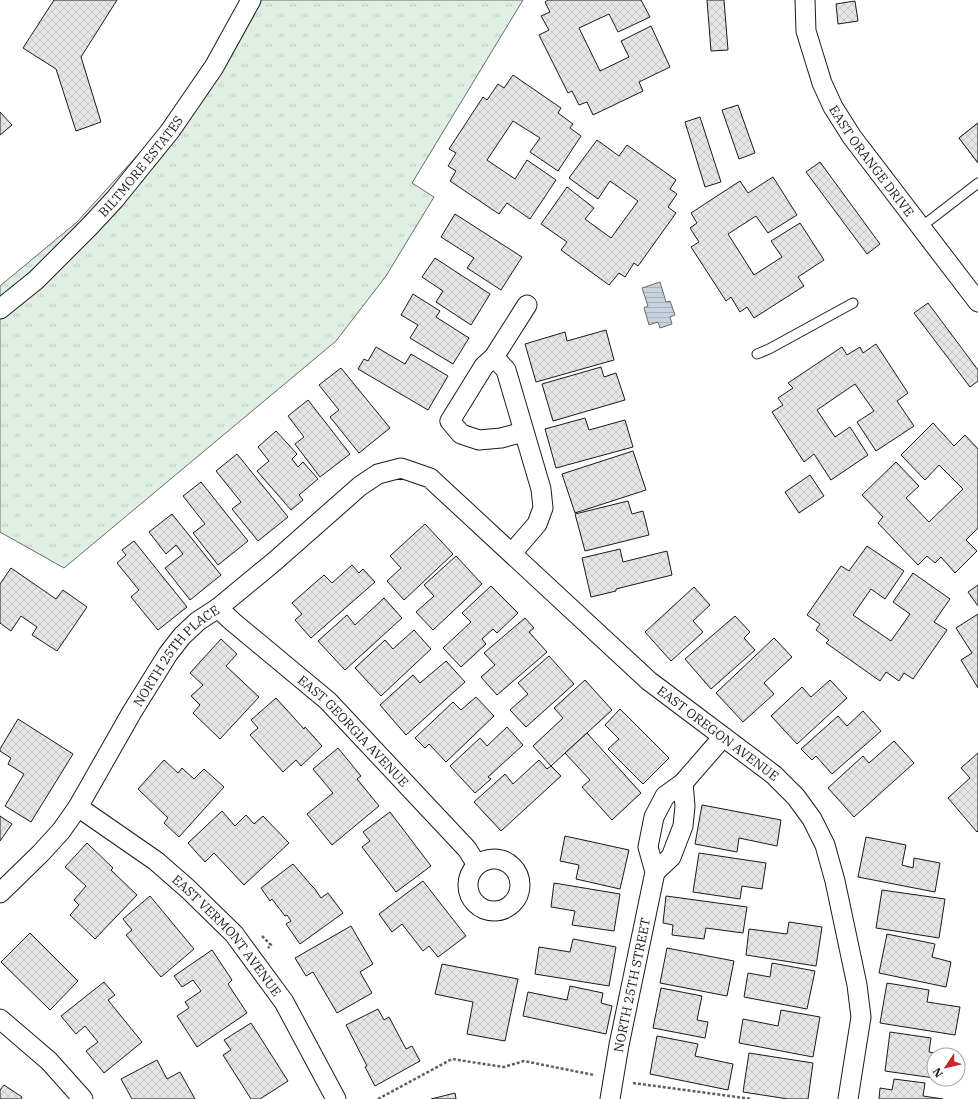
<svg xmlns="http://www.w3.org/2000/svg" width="978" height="1099" font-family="'IBM Plex Serif',serif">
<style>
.grass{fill:url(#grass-tufts);stroke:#6a6a6a}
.water{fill:url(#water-rules);stroke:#6a6a6a}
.building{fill:url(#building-cross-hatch);stroke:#1a1a1a}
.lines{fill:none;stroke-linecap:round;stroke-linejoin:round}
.lane-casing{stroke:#1a1a1a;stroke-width:11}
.street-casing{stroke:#1a1a1a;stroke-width:21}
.path{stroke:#5f5f5f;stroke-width:2.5;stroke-dasharray:3 2;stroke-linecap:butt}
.lane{stroke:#fff;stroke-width:9}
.street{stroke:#fff;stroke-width:19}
.labels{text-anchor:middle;stroke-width:3;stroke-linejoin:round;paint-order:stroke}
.street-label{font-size:13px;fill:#1a1a1a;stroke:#fff}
</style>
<defs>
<pattern id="grass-tufts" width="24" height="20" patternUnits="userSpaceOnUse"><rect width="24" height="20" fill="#e0efe3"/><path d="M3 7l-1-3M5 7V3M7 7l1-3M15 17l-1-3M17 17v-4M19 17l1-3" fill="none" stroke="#c0ccc2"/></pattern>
<pattern id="water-rules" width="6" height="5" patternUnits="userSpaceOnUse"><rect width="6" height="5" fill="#c6d2dc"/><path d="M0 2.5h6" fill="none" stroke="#aab4bc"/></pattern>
<pattern id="building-cross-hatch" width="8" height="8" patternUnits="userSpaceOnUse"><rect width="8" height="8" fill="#e6e6e6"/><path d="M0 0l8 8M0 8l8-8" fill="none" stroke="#c5c5c5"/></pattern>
</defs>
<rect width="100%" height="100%" fill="#fff"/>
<!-- grass -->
<path class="grass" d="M 243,0 L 523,0 L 412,183 L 434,197 L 386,276 L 336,341 L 64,568 L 0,532 L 0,286 L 77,222 L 162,128 L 205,64 Z"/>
<!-- water -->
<path class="water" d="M 660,282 L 666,302 L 670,301 L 675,315 L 670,317 L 672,324 L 660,328 L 658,322 L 649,325 L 644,308 L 648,306 L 642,288 Z"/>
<!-- building -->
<g class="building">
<path d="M 54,0 L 117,0 L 81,57 L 101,122 L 76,131 L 56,69 L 23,48 Z"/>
<path d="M 548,0 L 641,0 L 650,17 L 618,32 L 609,14 L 579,28 L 600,71 L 629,57 L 621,41 L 651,26 L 670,67 L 639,82 L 643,91 L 593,115 L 587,102 L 579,105 L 572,91 L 568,93 L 539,35 L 549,30 L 541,16 L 550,12 L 545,2 Z"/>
<path d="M 707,0 L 724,0 L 728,50 L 711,51 Z"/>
<path d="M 855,1 L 858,21 L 838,24 L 836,4 Z"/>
<path d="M 513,75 L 561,108 L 558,113 L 573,124 L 570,128 L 581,136 L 558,171 L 530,152 L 540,138 L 513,121 L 487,160 L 515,179 L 527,160 L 556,180 L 530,219 L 507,203 L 499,214 L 450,181 L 456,171 L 448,166 L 456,153 L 449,149 L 483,97 L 487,100 L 498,84 L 504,88 Z"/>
<path d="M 738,105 L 755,153 L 739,159 L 722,110 Z"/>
<path d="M 0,112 L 12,125 L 0,135 Z"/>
<path d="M 700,117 L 721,182 L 705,187 L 685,122 Z"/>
<path d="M 978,123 L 978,163 L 959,138 Z"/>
<path d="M 978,123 L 978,163 L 959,138 Z"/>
<path d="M 597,140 L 619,156 L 627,145 L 676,180 L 670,189 L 677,194 L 668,207 L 676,213 L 638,266 L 634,263 L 625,277 L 619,273 L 609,285 L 561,250 L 567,242 L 541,224 L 567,187 L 594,208 L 585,219 L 611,238 L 638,201 L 610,181 L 598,199 L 569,178 Z"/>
<path d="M 820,162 L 880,244 L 867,254 L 806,172 Z"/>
<path d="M 773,177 L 797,215 L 768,233 L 756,216 L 728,234 L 754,275 L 782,257 L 771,241 L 800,223 L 824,260 L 798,277 L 804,286 L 754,318 L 747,307 L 740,312 L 731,297 L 726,301 L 691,247 L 699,242 L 690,228 L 697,223 L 691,213 L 740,181 L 748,193 Z"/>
<path d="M 455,214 L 522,257 L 501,290 L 467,268 L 474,258 L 441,237 Z"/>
<path d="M 435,258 L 490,294 L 471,325 L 436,302 L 443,291 L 422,277 Z"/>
<path d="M 413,294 L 440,311 L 436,317 L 469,338 L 453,364 L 410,338 L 418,325 L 401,315 Z"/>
<path d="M 928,303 L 978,370 L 978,381 L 970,387 L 914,313 Z"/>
<path d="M 606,330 L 614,360 L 536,382 L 525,344 L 565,332 L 567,341 Z"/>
<path d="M 876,344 L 908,393 L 897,401 L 914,426 L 876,451 L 857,422 L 874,411 L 855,384 L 817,410 L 835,437 L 850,427 L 868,455 L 831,480 L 814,454 L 804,462 L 772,412 L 783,405 L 778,398 L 793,388 L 788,383 L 842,347 L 847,355 L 860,347 L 863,353 Z"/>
<path d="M 376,347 L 405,364 L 411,354 L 448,376 L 428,410 L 358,369 L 364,359 L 368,361 Z"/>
<path d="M 601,367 L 604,377 L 616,373 L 625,400 L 553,421 L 542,384 Z"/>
<path d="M 341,368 L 390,428 L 359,453 L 330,417 L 339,410 L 319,385 Z"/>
<path d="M 308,400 L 350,454 L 320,477 L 295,444 L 304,437 L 288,416 Z"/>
<path d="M 585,418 L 589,430 L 625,420 L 633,447 L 556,468 L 545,429 Z"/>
<path d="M 933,423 L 954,446 L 965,435 L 978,449 L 978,528 L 966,540 L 977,551 L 955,573 L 941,557 L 935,563 L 927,556 L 918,565 L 878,523 L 883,517 L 862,495 L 896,462 L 919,486 L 906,498 L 929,522 L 963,489 L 939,465 L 925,480 L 901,455 Z"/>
<path d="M 276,431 L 297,454 L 292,459 L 298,467 L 303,462 L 318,479 L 299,495 L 303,500 L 291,510 L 257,471 L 269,461 L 258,447 Z"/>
<path d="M 633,451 L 646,490 L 575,513 L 562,474 Z"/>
<path d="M 237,454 L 288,517 L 258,541 L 232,509 L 241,502 L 216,471 Z"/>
<path d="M 810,475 L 824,496 L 799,513 L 785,492 Z"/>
<path d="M 201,482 L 248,541 L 218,565 L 193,533 L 205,524 L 183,496 Z"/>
<path d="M 628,501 L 632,514 L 643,511 L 649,535 L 585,551 L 575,514 Z"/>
<path d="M 172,514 L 221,575 L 190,600 L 165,568 L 183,554 L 176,545 L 166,554 L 149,532 Z"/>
<path d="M 425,524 L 453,554 L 404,600 L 387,581 L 401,568 L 390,556 Z"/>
<path d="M 134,541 L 187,607 L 158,630 L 131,597 L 139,590 L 117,563 L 126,555 L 122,550 Z"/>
<path d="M 867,546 L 904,571 L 885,599 L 871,589 L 853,615 L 891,641 L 910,614 L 893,602 L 913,573 L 950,599 L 934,622 L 947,630 L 913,679 L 904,673 L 899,681 L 886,672 L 880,681 L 826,643 L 829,640 L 816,630 L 820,624 L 807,615 L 841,566 L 849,571 Z"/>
<path d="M 620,549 L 623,562 L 667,551 L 672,575 L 616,589 L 616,591 L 591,597 L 582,558 Z"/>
<path d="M 456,556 L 482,584 L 433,630 L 416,612 L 434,596 L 424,585 Z"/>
<path d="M 352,565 L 359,573 L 363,569 L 375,582 L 311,638 L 295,620 L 302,614 L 292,603 L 324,575 L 332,583 Z"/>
<path d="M 11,568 L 56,599 L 63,590 L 87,607 L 57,651 L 32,635 L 37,627 L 21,616 L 11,631 L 0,623 L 0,584 Z"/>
<path d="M 978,585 L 978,606 L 968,592 Z"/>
<path d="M 491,586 L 518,613 L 497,633 L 493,629 L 482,639 L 486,644 L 461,667 L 443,648 L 471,622 L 462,613 Z"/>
<path d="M 694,587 L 710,605 L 693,621 L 703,632 L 671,661 L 645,632 Z"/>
<path d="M 384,598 L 402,618 L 345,670 L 318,641 L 347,615 L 355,625 Z"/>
<path d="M 978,614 L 978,688 L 961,660 L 972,653 L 956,628 Z"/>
<path d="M 735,616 L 750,632 L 744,638 L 755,650 L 711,689 L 685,659 Z"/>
<path d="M 525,618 L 534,628 L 529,632 L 547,652 L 497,695 L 481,677 L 495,665 L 484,653 Z"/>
<path d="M 414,630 L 431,649 L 381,696 L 355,668 L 385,640 L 393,649 Z"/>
<path d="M 774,638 L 792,657 L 764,683 L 774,694 L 743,722 L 716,693 Z"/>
<path d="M 221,639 L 237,654 L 226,666 L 259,697 L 220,739 L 193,713 L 200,705 L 191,696 L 203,685 L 190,673 Z"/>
<path d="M 549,656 L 574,684 L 526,727 L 510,710 L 528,694 L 518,683 Z"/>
<path d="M 446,661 L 465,682 L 406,735 L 380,705 L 413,675 L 420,683 Z"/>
<path d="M 585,680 L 612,710 L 551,766 L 533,746 L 563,718 L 554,708 Z"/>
<path d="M 830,680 L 847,698 L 797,744 L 771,716 L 802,687 L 811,697 Z"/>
<path d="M 476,697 L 494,716 L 446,762 L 429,744 L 425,748 L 415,738 L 453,702 L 461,710 Z"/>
<path d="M 276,698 L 304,729 L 305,727 L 322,746 L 301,766 L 296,760 L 283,772 L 250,735 L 258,728 L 251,720 Z"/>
<path d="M 620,709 L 669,758 L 643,784 L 608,749 L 619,739 L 605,725 Z"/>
<path d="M 863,711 L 881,731 L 832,774 L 816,756 L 812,760 L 801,749 L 838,716 L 847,726 Z"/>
<path d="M 18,719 L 73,754 L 31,822 L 5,806 L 24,774 L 8,764 L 11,758 L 0,751 L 0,749 Z"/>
<path d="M 507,727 L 523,745 L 488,777 L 491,779 L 475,793 L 450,766 L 480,738 L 487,746 Z"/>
<path d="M 587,733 L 641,793 L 612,820 L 582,787 L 590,780 L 565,753 Z"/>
<path d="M 894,741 L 914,763 L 854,817 L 828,788 L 863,756 L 869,763 Z"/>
<path d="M 338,748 L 361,776 L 357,779 L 379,806 L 332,845 L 307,814 L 333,793 L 313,769 Z"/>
<path d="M 978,753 L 978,831 L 977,832 L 948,798 L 970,778 L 961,768 Z"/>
<path d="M 164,760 L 178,773 L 182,768 L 194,779 L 204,769 L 224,787 L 179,837 L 164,823 L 168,818 L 138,789 Z"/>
<path d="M 539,760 L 547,769 L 551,766 L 561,776 L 501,831 L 474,802 L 505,774 L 513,784 Z"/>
<path d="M 702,805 L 781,820 L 777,846 L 739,838 L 737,852 L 695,844 Z"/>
<path d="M 222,811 L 235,826 L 246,815 L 254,824 L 263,816 L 289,843 L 244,885 L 214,853 L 205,862 L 188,843 Z"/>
<path d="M 390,812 L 431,866 L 396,892 L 362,847 L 370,841 L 363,832 Z"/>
<path d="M 0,816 L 12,824 L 0,841 Z"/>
<path d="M 565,836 L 629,850 L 620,889 L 576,879 L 579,865 L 560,861 Z"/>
<path d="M 866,837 L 906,845 L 902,865 L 913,868 L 914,858 L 940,863 L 935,892 L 858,877 Z"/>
<path d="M 87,843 L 113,868 L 111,870 L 137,895 L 95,939 L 70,915 L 79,905 L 74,900 L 86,886 L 65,867 Z"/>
<path d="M 699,853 L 766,863 L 762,889 L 742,886 L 740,899 L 693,892 Z"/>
<path d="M 293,864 L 311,885 L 315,889 L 321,898 L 328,893 L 343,913 L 300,944 L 286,924 L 291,921 L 287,915 L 285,916 L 272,899 L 270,901 L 261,888 Z"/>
<path d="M 423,881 L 466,936 L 438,957 L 429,946 L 423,951 L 402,924 L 392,932 L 379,914 Z"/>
<path d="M 554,883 L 620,894 L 614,931 L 572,925 L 575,911 L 551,907 Z"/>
<path d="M 882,890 L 945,899 L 939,938 L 876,928 Z"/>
<path d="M 150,896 L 194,949 L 161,977 L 126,935 L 132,930 L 123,919 Z"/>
<path d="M 666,896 L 747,907 L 743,933 L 706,928 L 704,939 L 672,935 L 673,925 L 663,923 Z"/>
<path d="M 789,922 L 822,927 L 816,966 L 746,955 L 749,929 L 787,934 Z"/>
<path d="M 351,926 L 373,964 L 360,972 L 372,993 L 337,1013 L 313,972 L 306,976 L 295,958 Z"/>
<path d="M 30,933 L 78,981 L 50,1010 L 1,962 Z"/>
<path d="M 887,934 L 935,944 L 932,957 L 951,962 L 946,987 L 879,973 Z"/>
<path d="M 573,939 L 616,947 L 609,986 L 535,974 L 539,947 L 570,952 Z"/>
<path d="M 667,948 L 734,961 L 727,996 L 660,983 Z"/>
<path d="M 212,950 L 232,980 L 228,984 L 247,1013 L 197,1047 L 177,1016 L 189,1008 L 185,1002 L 201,991 L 193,980 L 182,987 L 174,976 Z"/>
<path d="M 772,963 L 815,971 L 807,1009 L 744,997 L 748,973 L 770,977 Z"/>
<path d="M 442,964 L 518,979 L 505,1041 L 467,1034 L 473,1002 L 435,994 Z"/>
<path d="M 104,982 L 115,995 L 108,1000 L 142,1042 L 104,1073 L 86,1051 L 98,1042 L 85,1026 L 76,1034 L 61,1016 Z"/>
<path d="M 887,983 L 929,990 L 927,1002 L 960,1007 L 955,1035 L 880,1023 Z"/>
<path d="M 570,986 L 603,993 L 601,1003 L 612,1006 L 606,1034 L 523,1016 L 528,992 L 567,1000 Z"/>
<path d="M 661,988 L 702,996 L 697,1020 L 708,1022 L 705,1038 L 653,1028 Z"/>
<path d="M 378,1009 L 384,1020 L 389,1017 L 406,1049 L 412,1046 L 420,1061 L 375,1086 L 365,1067 L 367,1066 L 346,1025 Z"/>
<path d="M 781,1010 L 820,1017 L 813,1057 L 739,1043 L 743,1019 L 778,1026 Z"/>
<path d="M 251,1023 L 288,1081 L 260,1099 L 251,1099 L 223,1055 L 231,1050 L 224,1040 Z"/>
<path d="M 890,1032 L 931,1038 L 929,1052 L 949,1055 L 934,1055 L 934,1078 L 885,1071 Z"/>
<path d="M 657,1036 L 698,1044 L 695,1056 L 733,1064 L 728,1090 L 650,1074 Z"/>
<path d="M 749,1053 L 813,1063 L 808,1099 L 788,1099 L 743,1092 Z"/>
<path d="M 157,1060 L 167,1079 L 180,1072 L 195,1099 L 132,1099 L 121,1079 Z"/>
<path d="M 894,1079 L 925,1083 L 923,1096 L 943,1099 L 879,1099 L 880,1088 L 892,1090 Z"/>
<path d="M 4,1085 L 22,1097 L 21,1099 L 0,1099 L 0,1090 Z"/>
<path d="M 455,1093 L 456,1099 L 431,1099 Z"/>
</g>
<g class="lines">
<!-- lane casing -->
<g class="lane-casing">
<g id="lane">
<path d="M 921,227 L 978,183"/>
<path d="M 757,354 L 769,349 L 853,303"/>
</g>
</g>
<!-- street casing -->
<g class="street-casing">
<g id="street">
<path id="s1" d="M 805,0 L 806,31 L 822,83 L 833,107 L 852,137 L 978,302"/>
<path id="s2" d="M 0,309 L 36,280 L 89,227 L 115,199 L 170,131 L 214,67 L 251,0"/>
<path d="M 494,357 L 506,370 L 541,489 L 543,508 L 537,524 L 512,553"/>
<path d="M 523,432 L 501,438 L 479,440 L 461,434 L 450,421 L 484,366 L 494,357 L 527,305"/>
<path id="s3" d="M 218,608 L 233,622 L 328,701 L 467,849 L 477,865"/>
<path id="s4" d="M 78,807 L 156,861 L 188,889 L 234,934 L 284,1002 L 336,1099"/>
<circle cx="494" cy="885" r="26"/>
<path d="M 655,872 L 671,857 L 683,826 L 685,806 L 683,783"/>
<path id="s5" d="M 0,893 L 41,853 L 61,831 L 78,807 L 132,712 L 168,654 L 182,636 L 198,621 L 218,608 L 275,561 L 360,486 L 378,474 L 401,468 L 430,478 L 649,681 L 774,775 L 796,797 L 812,819 L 825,845 L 835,881 L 857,985 L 861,1017 L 848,1099"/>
<path d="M 0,1019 L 49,1061 L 83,1099"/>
<path id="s6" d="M 610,1099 L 619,1045 L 655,872 L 648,847 L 654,817 L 665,796 L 683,783 L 723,737"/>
</g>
</g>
<!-- path -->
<g class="path">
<path d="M 262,936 L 271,945 L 268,948"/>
<path d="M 633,1083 L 752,1099"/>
<path d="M 378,1099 L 452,1059 L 504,1067 L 524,1061 L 594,1075"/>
</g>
<!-- lane -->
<use href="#lane" class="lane"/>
<!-- street -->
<use href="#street" class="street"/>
</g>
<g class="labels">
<!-- street labels -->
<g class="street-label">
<text dy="5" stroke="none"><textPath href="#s1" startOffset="178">EAST ORANGE DRIVE</textPath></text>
<text dy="5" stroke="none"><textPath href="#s2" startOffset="201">BILTMORE ESTATES</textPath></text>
<text dy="5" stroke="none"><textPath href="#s5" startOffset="298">NORTH 25TH PLACE</textPath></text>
<text dy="5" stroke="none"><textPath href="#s3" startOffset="183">EAST GEORGIA AVENUE</textPath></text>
<text dy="5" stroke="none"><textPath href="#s5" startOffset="1011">EAST OREGON AVENUE</textPath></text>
<text dy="5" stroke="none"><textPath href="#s4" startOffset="198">EAST VERMONT AVENUE</textPath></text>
<text dy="5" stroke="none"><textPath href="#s6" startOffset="116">NORTH 25TH STREET</textPath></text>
</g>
</g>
<!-- north arrow -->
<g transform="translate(946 1067) rotate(235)"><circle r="19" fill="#ffffff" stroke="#a3a3a3"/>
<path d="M0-3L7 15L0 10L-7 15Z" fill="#c62828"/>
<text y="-6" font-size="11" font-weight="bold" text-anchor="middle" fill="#1a1a1a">N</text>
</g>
</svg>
